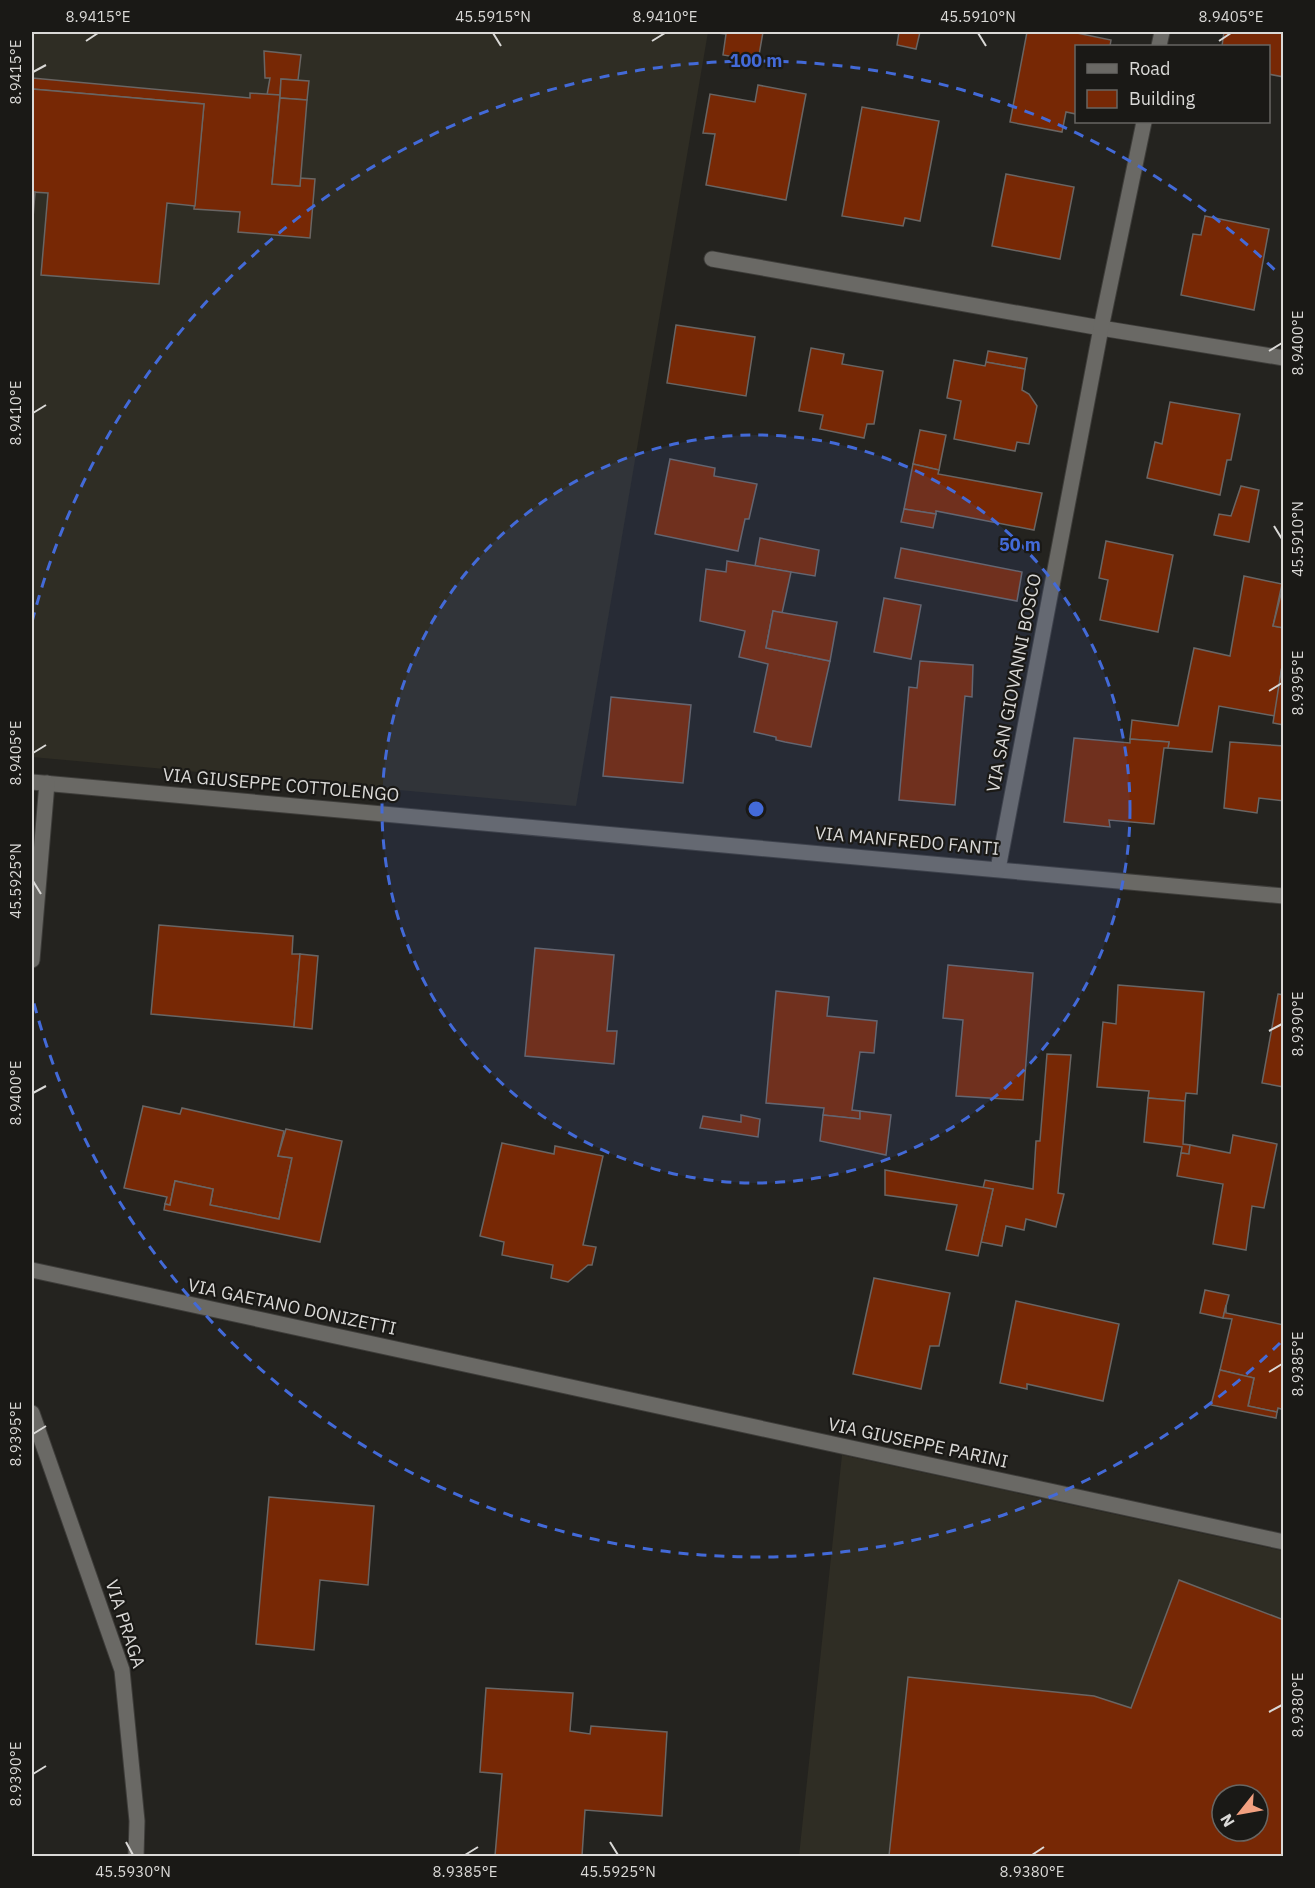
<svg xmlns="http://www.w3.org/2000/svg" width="1315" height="1888" font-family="'IBM Plex Sans',sans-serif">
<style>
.built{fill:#2f2d24;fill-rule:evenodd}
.building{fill:#772805;stroke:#696563;stroke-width:1.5;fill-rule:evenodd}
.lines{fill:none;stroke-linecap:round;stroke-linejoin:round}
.minor-casing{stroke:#3e3d3a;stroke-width:17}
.minor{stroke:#6a6965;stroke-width:15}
.ticks{fill:none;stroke:#dad9d7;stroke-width:2}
.ring{fill:none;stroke:#436ad8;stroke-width:3;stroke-dasharray:10 8}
.labels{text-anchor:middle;stroke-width:4.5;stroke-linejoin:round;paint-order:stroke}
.street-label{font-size:18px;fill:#dad9d7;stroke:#1a1916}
.centre{fill:#436ad8;stroke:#1a1916;stroke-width:3}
.ring-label{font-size:18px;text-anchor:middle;font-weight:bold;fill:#436ad8;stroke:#1a1916;stroke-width:4.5;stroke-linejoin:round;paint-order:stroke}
.neatline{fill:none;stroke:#dad9d7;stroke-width:2}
.ticks-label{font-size:15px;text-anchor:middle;fill:#dad9d7}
</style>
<rect width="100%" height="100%" fill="#24231f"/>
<!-- built -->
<g class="built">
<path d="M 32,32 L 708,32 L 576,806 L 32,757 Z"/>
<path d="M 842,1455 L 1283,1551 L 1283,1856 L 799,1856 ZM 1222,1795 L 1258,1795 L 1258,1831 L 1222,1831 Z"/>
</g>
<!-- building -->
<g class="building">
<path d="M 709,32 L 763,32 L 758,61 L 723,55 L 726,34 Z"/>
<path d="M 899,32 L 920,32 L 916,49 L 897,45 Z"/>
<path d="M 1027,32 L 1072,32 L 1111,40 L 1110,46 L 1076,46 L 1076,114 L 1066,112 L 1062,132 L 1010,122 Z"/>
<path d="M 1224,32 L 1284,32 L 1284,77 L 1268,74 L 1268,46 L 1222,46 Z"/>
<path d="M 264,51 L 301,55 L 298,80 L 281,79 L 280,95 L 267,95 L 270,78 L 265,78 Z"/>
<path d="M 32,78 L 250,98 L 250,93 L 280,95 L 272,184 L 300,186 L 300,178 L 315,179 L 310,238 L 238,232 L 240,212 L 194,209 L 204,104 L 32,89 Z"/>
<path d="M 281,79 L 309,81 L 307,100 L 280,98 Z"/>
<path d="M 758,85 L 806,94 L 786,200 L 706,185 L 715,134 L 703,133 L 710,94 L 755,102 Z"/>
<path d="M 32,89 L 204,104 L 195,206 L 167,203 L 159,284 L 41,275 L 48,193 L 32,192 Z"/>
<path d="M 280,98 L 307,100 L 300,186 L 272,184 Z"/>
<path d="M 862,107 L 939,121 L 920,221 L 905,218 L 903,226 L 842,216 Z"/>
<path d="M 1006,174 L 1074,187 L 1060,259 L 992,246 Z"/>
<path d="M 32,192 L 35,192 L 32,231 Z"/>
<path d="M 1205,216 L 1269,229 L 1254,310 L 1181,295 L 1193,234 L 1201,235 Z"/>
<path d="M 676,325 L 755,337 L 746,396 L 667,383 Z"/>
<path d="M 811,348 L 844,354 L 842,364 L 883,371 L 874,424 L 867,424 L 864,438 L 820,429 L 823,415 L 799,411 Z"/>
<path d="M 988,351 L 1027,358 L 1025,369 L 986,362 Z"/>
<path d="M 954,360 L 985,366 L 986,362 L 1025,369 L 1022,390 L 1029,394 L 1037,406 L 1029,444 L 1017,442 L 1015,451 L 954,439 L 961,401 L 947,398 Z"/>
<path d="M 1170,402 L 1240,414 L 1231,460 L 1227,460 L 1220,495 L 1147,478 L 1155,442 L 1162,444 Z"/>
<path d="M 920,430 L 946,435 L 939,470 L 913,464 Z"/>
<path d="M 670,459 L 715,468 L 714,476 L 757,484 L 749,519 L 745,519 L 738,551 L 655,534 Z"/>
<path d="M 913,464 L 939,470 L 938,474 L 1042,493 L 1034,530 L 936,511 L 936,514 L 904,509 Z"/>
<path d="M 1241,486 L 1259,490 L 1249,542 L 1214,535 L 1219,514 L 1231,516 Z"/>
<path d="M 904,509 L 936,514 L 933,528 L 901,522 Z"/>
<path d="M 760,538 L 819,550 L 815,576 L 755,566 Z"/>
<path d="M 1106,541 L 1173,555 L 1158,632 L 1100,620 L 1108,580 L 1099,578 Z"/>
<path d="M 901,548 L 1022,572 L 1017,601 L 895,578 Z"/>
<path d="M 727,561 L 791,572 L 782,613 L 773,611 L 766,648 L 830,661 L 811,747 L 785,742 L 776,740 L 776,737 L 754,732 L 768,664 L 739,657 L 745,631 L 700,621 L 706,569 L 726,572 Z"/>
<path d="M 1244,576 L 1282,584 L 1273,626 L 1284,628 L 1284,666 L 1282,666 L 1275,716 L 1219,706 L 1212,752 L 1168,748 L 1169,742 L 1130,739 L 1132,720 L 1178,726 L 1194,648 L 1230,656 Z"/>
<path d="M 1284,582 L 1284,628 L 1273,626 Z"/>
<path d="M 884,598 L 921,605 L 911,659 L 874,652 Z"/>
<path d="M 773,611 L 837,622 L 830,661 L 766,648 Z"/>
<path d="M 920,661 L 973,665 L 972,697 L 965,696 L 955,805 L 899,800 L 909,687 L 917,688 Z"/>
<path d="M 1282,666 L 1284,666 L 1284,725 L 1273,723 Z"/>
<path d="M 611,697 L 691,705 L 683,783 L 603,776 Z"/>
<path d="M 1074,738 L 1130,743 L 1130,739 L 1169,742 L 1168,748 L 1164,748 L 1154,824 L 1109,820 L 1110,827 L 1064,822 Z"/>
<path d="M 1230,742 L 1284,746 L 1284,801 L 1259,798 L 1257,813 L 1224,808 Z"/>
<path d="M 159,925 L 293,936 L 292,954 L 300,954 L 294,1027 L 151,1014 Z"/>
<path d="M 535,948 L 614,955 L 607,1031 L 617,1031 L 614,1064 L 525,1056 Z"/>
<path d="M 300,954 L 318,956 L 312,1029 L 294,1027 Z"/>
<path d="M 948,965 L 1033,973 L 1023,1100 L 956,1096 L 963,1020 L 943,1018 Z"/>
<path d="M 1118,985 L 1204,992 L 1197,1094 L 1186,1093 L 1185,1101 L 1148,1098 L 1149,1091 L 1097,1087 L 1103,1022 L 1116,1024 Z"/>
<path d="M 776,991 L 829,997 L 827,1016 L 877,1021 L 874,1053 L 860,1052 L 852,1110 L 860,1111 L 860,1119 L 823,1115 L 824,1108 L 766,1103 Z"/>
<path d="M 1278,994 L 1284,995 L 1284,1087 L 1262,1083 Z"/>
<path d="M 1047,1054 L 1071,1055 L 1058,1193 L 1064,1194 L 1056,1227 L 1026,1219 L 1024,1230 L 1006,1226 L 1002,1246 L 981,1242 L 993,1189 L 983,1188 L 985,1180 L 1033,1189 L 1036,1141 L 1040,1141 Z"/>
<path d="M 1148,1098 L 1185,1101 L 1183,1144 L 1190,1145 L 1189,1154 L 1181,1153 L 1182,1147 L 1144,1142 Z"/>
<path d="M 143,1106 L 180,1114 L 182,1108 L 284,1131 L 278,1156 L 292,1158 L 279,1219 L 210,1205 L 213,1189 L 175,1181 L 170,1205 L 165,1204 L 167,1197 L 124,1188 Z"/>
<path d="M 860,1111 L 891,1115 L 886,1155 L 820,1141 L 823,1115 L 860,1119 Z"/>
<path d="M 741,1115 L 760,1119 L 758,1137 L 700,1128 L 703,1116 L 741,1122 Z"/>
<path d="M 286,1129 L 342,1141 L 320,1242 L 164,1210 L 165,1204 L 170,1205 L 175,1181 L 213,1189 L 210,1205 L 279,1219 L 292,1158 L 278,1156 Z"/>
<path d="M 1233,1135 L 1277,1144 L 1264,1208 L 1252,1206 L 1246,1250 L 1213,1244 L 1223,1184 L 1177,1176 L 1181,1153 L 1189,1154 L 1190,1145 L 1230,1153 Z"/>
<path d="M 502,1143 L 554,1154 L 555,1146 L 603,1156 L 583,1245 L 596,1247 L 592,1265 L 588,1265 L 568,1282 L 551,1278 L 553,1265 L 502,1255 L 504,1242 L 480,1236 Z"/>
<path d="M 885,1170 L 993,1189 L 978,1256 L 946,1250 L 957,1205 L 885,1195 Z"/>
<path d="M 874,1278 L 950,1293 L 939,1346 L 930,1346 L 921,1389 L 853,1374 Z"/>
<path d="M 1205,1290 L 1229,1295 L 1223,1318 L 1200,1313 Z"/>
<path d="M 1016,1301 L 1119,1324 L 1103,1401 L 1027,1384 L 1027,1389 L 1000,1383 Z"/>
<path d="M 1226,1305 L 1226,1313 L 1284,1325 L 1284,1410 L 1278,1408 L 1277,1412 L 1248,1406 L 1254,1378 L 1220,1370 L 1232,1319 L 1223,1318 Z"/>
<path d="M 1220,1370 L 1254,1378 L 1248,1406 L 1277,1412 L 1276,1418 L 1211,1405 Z"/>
<path d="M 269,1497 L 374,1506 L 368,1585 L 320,1580 L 314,1650 L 256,1644 Z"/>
<path d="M 1179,1580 L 1284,1620 L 1284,1856 L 889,1856 L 908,1677 L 1094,1696 L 1131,1708 ZM 1222,1795 L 1258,1795 L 1258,1831 L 1222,1831 Z"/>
<path d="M 486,1688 L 573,1693 L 570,1731 L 590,1734 L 591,1726 L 667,1732 L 662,1816 L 585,1810 L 582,1856 L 495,1856 L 502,1774 L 480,1772 Z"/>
</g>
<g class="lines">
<!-- minor casing -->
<g class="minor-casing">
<g id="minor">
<path d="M 1159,46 L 1162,32"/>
<path d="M 712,259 L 1101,328 L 1284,358"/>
<path d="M 32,782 L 1284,896"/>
<path d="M 998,869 L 1101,328 L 1144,122"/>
<path d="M 32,960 L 47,783"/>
<path d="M 32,1270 L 1284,1542"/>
<path d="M 32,1413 L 122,1670 L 137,1821 L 136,1856"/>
</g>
</g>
<!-- minor -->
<use href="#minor" class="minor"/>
</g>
<!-- ticks -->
<path class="ticks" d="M 493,33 L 501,46M 978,33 L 986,46M 86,41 L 98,33M 652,41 L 665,33M 1219,41 L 1231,33M 33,72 L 46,65M 1269,351 L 1282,343M 33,413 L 46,405M 1274,526 L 1282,539M 1269,691 L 1282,683M 33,753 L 46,745M 33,881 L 41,894M 1269,1031 L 1282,1024M 33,1093 L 46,1086M 1269,1372 L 1282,1364M 33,1434 L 46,1426M 1269,1712 L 1282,1705M 33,1774 L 46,1766M 126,1842 L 133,1855M 610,1842 L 618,1855M 465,1855 L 478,1847M 1032,1855 L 1044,1847"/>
<!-- distance rings -->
<circle cx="756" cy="809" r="374" fill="#436ad8" fill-opacity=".12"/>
<g class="ring">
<circle cx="756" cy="809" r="374"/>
<path d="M1280 1343A748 748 0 0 1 32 996M32 622A748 748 0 0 1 1280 275"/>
</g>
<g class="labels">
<!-- street labels -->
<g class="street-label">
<text transform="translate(1014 683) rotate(-79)" y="6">VIA SAN GIOVANNI BOSCO</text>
<text transform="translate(281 785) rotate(5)" y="6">VIA GIUSEPPE COTTOLENGO</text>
<text transform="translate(907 841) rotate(5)" y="6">VIA MANFREDO FANTI</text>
<text transform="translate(292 1307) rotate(12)" y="6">VIA GAETANO DONIZETTI</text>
<text transform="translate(918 1443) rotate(12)" y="6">VIA GIUSEPPE PARINI</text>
<text transform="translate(125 1624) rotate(72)" y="6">VIA PRAGA</text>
</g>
</g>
<circle cx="756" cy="809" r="9" class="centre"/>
<g class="ring-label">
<text x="756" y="67">100 m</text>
<text x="1020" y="551">50 m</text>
</g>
<!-- border -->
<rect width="1315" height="1888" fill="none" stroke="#1a1916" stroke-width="66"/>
<!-- legend -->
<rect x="1075" y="45" width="195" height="78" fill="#1a1916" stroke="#676663" stroke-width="1.5"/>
<rect x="1087" y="64" width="30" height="9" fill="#6a6965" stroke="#676663" stroke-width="1.5"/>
<text x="1129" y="75" font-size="18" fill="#dad9d7">Road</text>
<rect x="1087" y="90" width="30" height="18" fill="#772805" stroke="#676663" stroke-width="1.5"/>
<text x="1129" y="105" font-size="18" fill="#dad9d7">Building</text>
<!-- north arrow -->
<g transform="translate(1240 1813) rotate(239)"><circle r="28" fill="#1a1916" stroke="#676663" stroke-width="1.5"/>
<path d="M0-4.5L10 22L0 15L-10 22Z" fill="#f2a080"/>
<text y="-9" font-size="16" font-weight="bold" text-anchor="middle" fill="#dad9d7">N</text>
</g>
<rect x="33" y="33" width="1249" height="1822" class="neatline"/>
<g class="ticks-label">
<text x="98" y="22">8.9415°E</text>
<text x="493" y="22">45.5915°N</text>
<text x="665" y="22">8.9410°E</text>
<text x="978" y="22">45.5910°N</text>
<text x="1231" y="22">8.9405°E</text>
<text transform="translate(16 72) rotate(-90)" y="5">8.9415°E</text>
<text transform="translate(1298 343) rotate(-90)" y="5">8.9400°E</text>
<text transform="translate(16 413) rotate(-90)" y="5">8.9410°E</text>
<text transform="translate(1298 539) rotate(-90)" y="5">45.5910°N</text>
<text transform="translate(1298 683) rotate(-90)" y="5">8.9395°E</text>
<text transform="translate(16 753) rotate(-90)" y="5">8.9405°E</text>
<text transform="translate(16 881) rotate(-90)" y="5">45.5925°N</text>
<text transform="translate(1298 1024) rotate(-90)" y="5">8.9390°E</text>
<text transform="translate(16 1093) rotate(-90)" y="5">8.9400°E</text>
<text transform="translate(1298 1364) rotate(-90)" y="5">8.9385°E</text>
<text transform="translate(16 1434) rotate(-90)" y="5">8.9395°E</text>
<text transform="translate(1298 1705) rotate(-90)" y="5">8.9380°E</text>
<text transform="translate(16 1774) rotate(-90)" y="5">8.9390°E</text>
<text x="133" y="1877">45.5930°N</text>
<text x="465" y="1877">8.9385°E</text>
<text x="618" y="1877">45.5925°N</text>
<text x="1032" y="1877">8.9380°E</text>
</g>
</svg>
